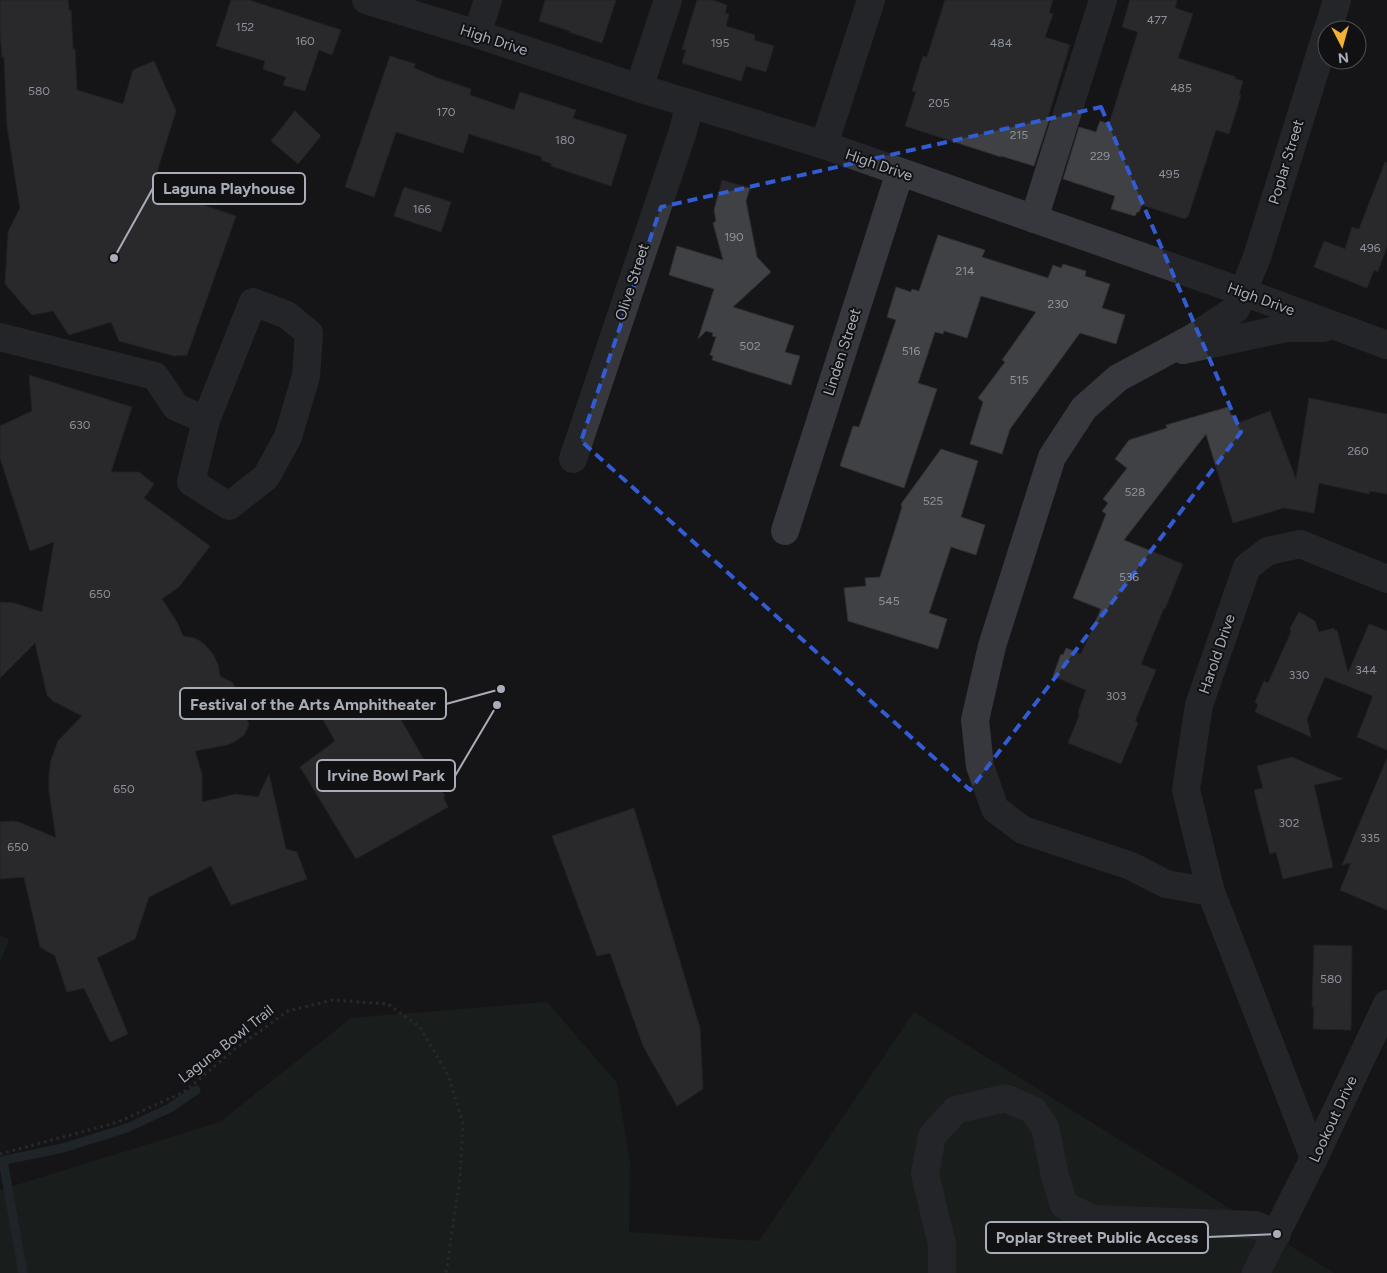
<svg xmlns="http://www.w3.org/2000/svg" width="1387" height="1273" font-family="Figtree,sans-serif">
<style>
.green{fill:#1e261f}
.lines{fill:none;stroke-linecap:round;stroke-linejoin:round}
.stream{stroke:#2c353c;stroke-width:9}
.building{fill:#404145;stroke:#303034}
.path{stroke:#3d3f44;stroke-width:3;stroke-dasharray:2.5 4;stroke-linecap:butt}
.minor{stroke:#37383d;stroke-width:28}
.marked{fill:none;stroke:#325cd3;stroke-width:4;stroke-dasharray:10 6;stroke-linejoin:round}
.labels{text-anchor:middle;stroke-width:4;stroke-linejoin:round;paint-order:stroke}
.number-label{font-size:12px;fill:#8e929b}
.street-label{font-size:15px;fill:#a8adb8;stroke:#111113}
.leader{fill:none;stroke:#a8adb8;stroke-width:2}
.callout-dot{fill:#a8adb8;stroke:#111113;stroke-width:2}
.callout{fill:#111113;stroke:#a8adb8;stroke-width:2}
.callout-label{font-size:16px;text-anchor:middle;font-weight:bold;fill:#a8adb8}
</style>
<rect width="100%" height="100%" fill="#161618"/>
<!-- green -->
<g class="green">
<path d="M 0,936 L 9,939 L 0,963 Z"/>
<path d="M 547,1002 L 617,1083 L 630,1163 L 629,1232 L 759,1241 L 914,1012 L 1334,1273 L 0,1273 L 0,1190 L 220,1122 L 351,1018 Z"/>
</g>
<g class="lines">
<!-- stream -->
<g class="stream">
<path d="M 0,1161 L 63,1148 L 127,1128 L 170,1108 L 196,1090"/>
<path d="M 3,1161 L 23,1273"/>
</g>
</g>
<!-- building -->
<g class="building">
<path d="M 0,0 L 68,0 L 69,10 L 71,10 L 73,49 L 75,49 L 77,90 L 123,104 L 133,70 L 154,61 L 176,111 L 152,188 L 236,216 L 187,355 L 174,356 L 119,341 L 111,322 L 69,335 L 53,311 L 32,315 L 5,284 L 8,232 L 20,208 L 7,126 L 4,57 L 2,57 L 0,33 Z"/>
<path d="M 231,0 L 249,0 L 341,30 L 332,55 L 319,50 L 305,91 L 283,85 L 286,77 L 263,69 L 265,61 L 216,46 Z"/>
<path d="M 545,0 L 616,0 L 602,43 L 569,32 L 570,31 L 539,21 Z"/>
<path d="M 697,0 L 712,0 L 727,5 L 725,13 L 729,14 L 726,26 L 755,35 L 754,40 L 774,46 L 766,72 L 746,66 L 741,81 L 682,63 L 686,50 L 682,49 Z"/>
<path d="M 945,0 L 1053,0 L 1049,13 L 1053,14 L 1045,37 L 1070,45 L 1048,117 L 1050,117 L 1034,166 L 1001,156 L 1001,157 L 905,126 L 916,92 L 912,91 L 923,56 L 927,57 Z"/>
<path d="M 1130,0 L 1177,0 L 1175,8 L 1193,14 L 1178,58 L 1236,77 L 1235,79 L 1243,81 L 1239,95 L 1241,95 L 1229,134 L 1216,130 L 1188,217 L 1186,217 L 1185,219 L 1142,205 L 1139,212 L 1137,212 L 1135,216 L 1111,209 L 1115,196 L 1063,179 L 1079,127 L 1096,132 L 1100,121 L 1109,124 L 1138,32 L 1122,27 Z"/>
<path d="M 390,56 L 415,64 L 414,68 L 438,78 L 471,89 L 470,95 L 514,110 L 520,92 L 576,110 L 573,118 L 627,135 L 611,186 L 551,166 L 552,164 L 541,160 L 542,157 L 469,134 L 463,153 L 396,132 L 374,197 L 345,187 Z"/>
<path d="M 295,111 L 321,136 L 298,164 L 271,141 Z"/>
<path d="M 1385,162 L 1387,163 L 1387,246 L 1378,272 L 1374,270 L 1367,288 L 1314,267 L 1324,241 L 1345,249 L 1352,227 L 1359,229 Z"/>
<path d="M 722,180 L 750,188 L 746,201 L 757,257 L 771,272 L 733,307 L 794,326 L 785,352 L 800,356 L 791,385 L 712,360 L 713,356 L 710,355 L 716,337 L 712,336 L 713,333 L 706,331 L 698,339 L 714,289 L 669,275 L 677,246 L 723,260 L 713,223 L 716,221 L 714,210 Z"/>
<path d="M 404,187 L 451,202 L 441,232 L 394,216 Z"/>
<path d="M 938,235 L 985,250 L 982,257 L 1048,278 L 1053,265 L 1061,268 L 1063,264 L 1086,271 L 1085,276 L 1110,284 L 1102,308 L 1125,315 L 1116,344 L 1080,333 L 1010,429 L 1002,454 L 970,444 L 983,402 L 978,398 L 1005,362 L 1002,360 L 1036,312 L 981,296 L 967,338 L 944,331 L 943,334 L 935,332 L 918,383 L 937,389 L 904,488 L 840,466 L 853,426 L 859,427 L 896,320 L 887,317 L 896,287 L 911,292 L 912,289 L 919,291 Z"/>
<path d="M 29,375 L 132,407 L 111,472 L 139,472 L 154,484 L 144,498 L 210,546 L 179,587 L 162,599 L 177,622 L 183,636 L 194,638 L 200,641 L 205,645 L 213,654 L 218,665 L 220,676 L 233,683 L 249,725 L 244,735 L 234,742 L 227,745 L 195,751 L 202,774 L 202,802 L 236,794 L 258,797 L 269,774 L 286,849 L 297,852 L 307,879 L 231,905 L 211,866 L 149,897 L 135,939 L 97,958 L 128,1034 L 110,1042 L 84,988 L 67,992 L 55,956 L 40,947 L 24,877 L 0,879 L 0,822 L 12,821 L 19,822 L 56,838 L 49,791 L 49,775 L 51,760 L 58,741 L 82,716 L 53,701 L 47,695 L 35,643 L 0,678 L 0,602 L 14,603 L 42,612 L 54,542 L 30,551 L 0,458 L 0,426 L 32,411 Z"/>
<path d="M 1309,398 L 1387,414 L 1387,494 L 1370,491 L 1369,494 L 1319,483 L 1314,513 L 1284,508 L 1233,523 L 1206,434 L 1124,540 L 1183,564 L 1165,609 L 1164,608 L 1141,664 L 1156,670 L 1135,721 L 1138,723 L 1121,764 L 1068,743 L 1079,716 L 1078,713 L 1086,690 L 1053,676 L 1061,654 L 1063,655 L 1066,648 L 1081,654 L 1101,609 L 1073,598 L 1106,514 L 1102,511 L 1108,503 L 1103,499 L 1127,468 L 1115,459 L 1129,440 L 1167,428 L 1166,425 L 1228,407 L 1231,415 L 1234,415 L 1236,424 L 1270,411 L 1296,479 Z"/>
<path d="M 941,449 L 978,461 L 961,517 L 985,525 L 976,555 L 951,547 L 929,613 L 947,619 L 938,649 L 848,621 L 844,588 L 866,586 L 865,578 L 880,577 L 902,507 L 901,504 Z"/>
<path d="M 1299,612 L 1315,621 L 1319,632 L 1334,628 L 1335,631 L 1337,630 L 1348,673 L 1369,624 L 1387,631 L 1387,750 L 1357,737 L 1373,696 L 1325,677 L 1307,719 L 1311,737 L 1255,712 L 1258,704 L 1255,702 L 1264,681 L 1268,683 L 1291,632 L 1290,628 Z"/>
<path d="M 358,694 L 372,720 L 393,709 L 398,719 L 400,718 L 445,796 L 443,797 L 448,807 L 356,859 L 300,767 L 335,741 L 321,716 L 332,706 Z"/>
<path d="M 1292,757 L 1343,779 L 1314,785 L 1333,867 L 1283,879 L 1276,852 L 1270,854 L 1254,790 L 1263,788 L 1257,766 Z"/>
<path d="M 1387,758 L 1387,910 L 1340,890 L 1351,863 L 1342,865 Z"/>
<path d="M 634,808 L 700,1028 L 703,1089 L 677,1106 L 643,1046 L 610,953 L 597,956 L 552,836 Z"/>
<path d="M 1314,945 L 1352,946 L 1351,1030 L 1313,1029 L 1314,1007 L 1312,1007 Z"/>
</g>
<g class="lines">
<!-- path -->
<path class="path" d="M 0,1154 L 118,1122 L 184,1092 L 235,1049 L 288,1011 L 333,1000 L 388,1004 L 420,1027 L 449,1077 L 463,1124 L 460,1177 L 446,1273"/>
<!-- minor -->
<g class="minor">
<path d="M 366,0 L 477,34 L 639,88 L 824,145 L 1243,292 L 1387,345"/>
<path d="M 1328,30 L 1337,0"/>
<path d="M 477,34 L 488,0"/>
<path d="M 639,88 L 668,0"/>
<path d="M 824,145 L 871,0"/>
<path d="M 1034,219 L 1103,0"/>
<path d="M 253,302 L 287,315 L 309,333 L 306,376 L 288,437 L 266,477 L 229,506 L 191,482 L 206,420 Z"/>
<path d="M 0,337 L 155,376 L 176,407 L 206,420"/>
<path d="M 1183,350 L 1286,328 L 1323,328"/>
<path d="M 573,459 L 683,131 L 690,104"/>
<path d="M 785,531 L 900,172"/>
<path d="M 1211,892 L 1186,790 L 1199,705 L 1247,567 L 1268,551 L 1300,544 L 1387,579"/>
<path d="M 1314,1158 L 1211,892 L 1166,884 L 1131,866 L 1023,830 L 995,809 L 980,766 L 975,720 L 992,646 L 1052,457 L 1084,408 L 1118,378 L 1194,337 L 1236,309 L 1257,257 L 1327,32"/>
<path d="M 942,1273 L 942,1244 L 925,1174 L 932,1136 L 956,1110 L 1005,1098 L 1033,1110 L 1045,1127 L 1055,1176 L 1064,1205 L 1093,1219 L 1255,1225 L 1277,1234"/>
<path d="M 1256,1273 L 1314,1158 L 1387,1004"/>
</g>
</g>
<!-- marked area -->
<path d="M0 0H1387V1273H0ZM 1101,107 L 1241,432 L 970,790 L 581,441 L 661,207 Z" fill="#161618" fill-opacity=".55" fill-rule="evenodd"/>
<path class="marked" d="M 1101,107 L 1241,432 L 970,790 L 581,441 L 661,207 Z"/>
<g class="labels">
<!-- number labels -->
<g class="number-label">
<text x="1157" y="24">477</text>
<text x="245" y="31">152</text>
<text x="305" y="45">160</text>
<text x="720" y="47">195</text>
<text x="1001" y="47">484</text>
<text x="1181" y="92">485</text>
<text x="39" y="95">580</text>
<text x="939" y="107">205</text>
<text x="446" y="116">170</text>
<text x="1019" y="139">215</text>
<text x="565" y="144">180</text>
<text x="1100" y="160">229</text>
<text x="1169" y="178">495</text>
<text x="422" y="213">166</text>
<text x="734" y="241">190</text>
<text x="1370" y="252">496</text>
<text x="965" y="275">214</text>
<text x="1058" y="308">230</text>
<text x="750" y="350">502</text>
<text x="911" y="355">516</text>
<text x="1019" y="384">515</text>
<text x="80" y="429">630</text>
<text x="1358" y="455">260</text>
<text x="1135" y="496">528</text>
<text x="933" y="505">525</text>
<text x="1129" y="581">536</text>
<text x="100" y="598">650</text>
<text x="889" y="605">545</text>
<text x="1366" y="674">344</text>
<text x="1299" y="679">330</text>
<text x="1116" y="700">303</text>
<text x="124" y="793">650</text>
<text x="1289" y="827">302</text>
<text x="1370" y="842">335</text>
<text x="18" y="851">650</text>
<text x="1331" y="983">580</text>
</g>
<!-- street labels -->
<g class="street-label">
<text transform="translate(494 40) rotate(18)" y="5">High Drive</text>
<text transform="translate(1286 162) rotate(-73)" y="5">Poplar Street</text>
<text transform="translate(879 165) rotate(19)" y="5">High Drive</text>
<text transform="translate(632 282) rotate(-72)" y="5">Olive Street</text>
<text transform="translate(1261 299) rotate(20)" y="5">High Drive</text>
<text transform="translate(842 352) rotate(-72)" y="5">Linden Street</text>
<text transform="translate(1217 654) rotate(-71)" y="5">Harold Drive</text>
<text transform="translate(226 1044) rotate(-38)" y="5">Laguna Bowl Trail</text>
<text transform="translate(1333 1119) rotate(-65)" y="5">Lookout Drive</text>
</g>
</g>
<!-- callouts -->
<path class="leader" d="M114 258L153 188M501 689L446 704M497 705L455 776M1277 1234L1208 1237"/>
<g class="callout-dot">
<circle cx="114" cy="258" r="5"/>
<circle cx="501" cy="689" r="5"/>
<circle cx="497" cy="705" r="5"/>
<circle cx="1277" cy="1234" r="5"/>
</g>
<g class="callout">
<rect x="153" y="173" width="152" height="31" rx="5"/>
<rect x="180" y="688" width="266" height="31" rx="5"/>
<rect x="317" y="760" width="138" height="31" rx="5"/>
<rect x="986" y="1222" width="222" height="31" rx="5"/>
</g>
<g class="callout-label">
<text x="229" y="194">Laguna Playhouse</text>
<text x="313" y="710">Festival of the Arts Amphitheater</text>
<text x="386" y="781">Irvine Bowl Park</text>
<text x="1097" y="1243">Poplar Street Public Access</text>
</g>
<!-- north arrow -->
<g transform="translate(1342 45) rotate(174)"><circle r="24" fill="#111113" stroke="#4d4f55"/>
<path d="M0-4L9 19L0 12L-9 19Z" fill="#f2b134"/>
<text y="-8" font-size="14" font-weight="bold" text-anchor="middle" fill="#a8adb8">N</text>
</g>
</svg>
